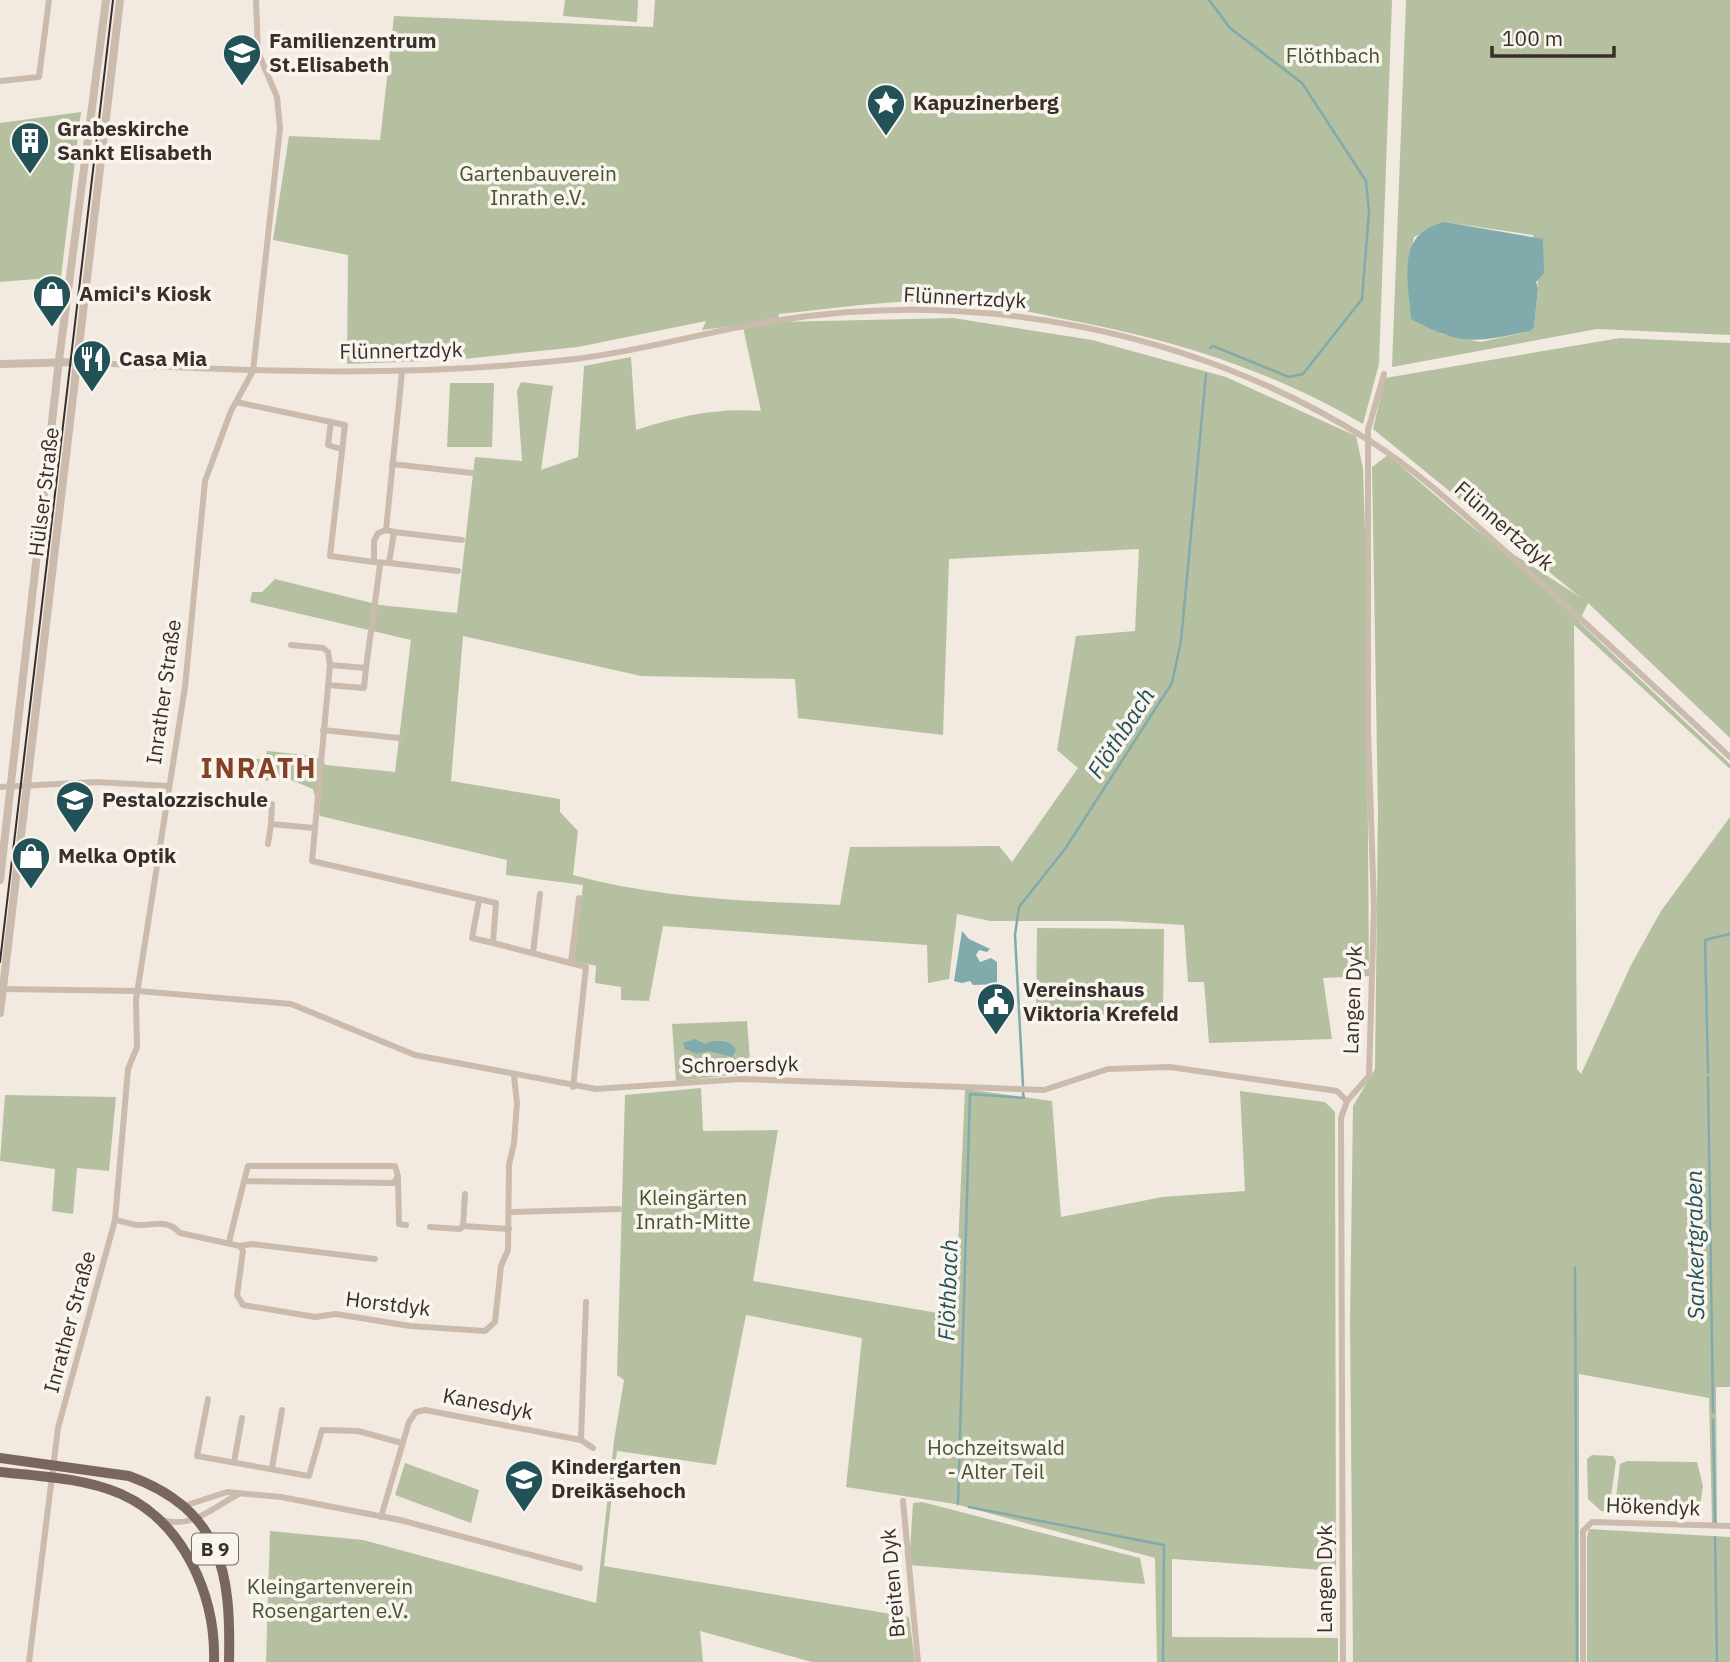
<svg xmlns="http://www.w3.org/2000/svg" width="1730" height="1662" font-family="'IBM Plex Sans',sans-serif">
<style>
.green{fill:#b5c0a1;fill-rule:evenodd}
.water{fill:#81aaad}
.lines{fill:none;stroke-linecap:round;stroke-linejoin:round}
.stream{stroke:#81aaad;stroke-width:2.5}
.minor{stroke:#cabbac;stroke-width:6}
.tertiary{stroke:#cabbac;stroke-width:8}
.primary{stroke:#79675d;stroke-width:10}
.tram{stroke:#382f2b;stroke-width:2}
.labels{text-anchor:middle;stroke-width:7;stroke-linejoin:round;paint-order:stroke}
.shield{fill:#f9f4ed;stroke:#726a65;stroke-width:2}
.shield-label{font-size:19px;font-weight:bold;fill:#382f2b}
.poi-label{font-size:21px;font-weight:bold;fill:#382f2b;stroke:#f9f4ed;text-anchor:start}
.park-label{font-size:21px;fill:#465530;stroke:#f9f4ed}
.street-label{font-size:21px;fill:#382f2b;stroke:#f9f4ed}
.water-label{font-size:23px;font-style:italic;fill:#225258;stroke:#f9f4ed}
.district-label{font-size:28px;font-weight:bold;letter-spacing:2px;fill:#834128;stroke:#f9f4ed}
</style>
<rect width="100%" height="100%" fill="#f2eae0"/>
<!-- green -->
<g class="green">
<path d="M 565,0 L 638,0 L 637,22 L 563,16 Z"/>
<path d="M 655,0 L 1392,0 L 1379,364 L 1363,424 C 1268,368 1167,338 1059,318 C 1025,311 989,303 954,301 C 896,299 837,308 779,314 L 778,320 L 702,330 L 706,321 L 578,347 L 454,360 L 347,364 L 348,255 L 273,240 L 289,136 L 380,140 L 394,16 L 653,27 Z"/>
<path d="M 1406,0 L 1730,0 L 1730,335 L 1597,329 L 1392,367 ZM 1445,222 L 1533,235 L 1538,288 L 1534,328 L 1530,331 L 1481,342 L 1441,334 L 1407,272 L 1414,237 Z"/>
<path d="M 81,112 L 61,277 L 0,282 L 0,123 Z"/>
<path d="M 953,318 L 1092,340 L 1226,377 L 1356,436 L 1363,468 L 1366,561 L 1369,976 L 1323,978 L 1332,1039 L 1209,1043 L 1204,982 L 1188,982 L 1184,925 L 1117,921 L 990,921 L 957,914 L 949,979 L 928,983 L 927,945 L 663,926 L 649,1001 L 621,1000 L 621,987 L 595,983 L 596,966 L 574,961 L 583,885 L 506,875 L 507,860 L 320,816 L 313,789 L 291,780 L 241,781 L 245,757 L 265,760 L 267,751 L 315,756 L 326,765 L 395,772 L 411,640 L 250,602 L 252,592 L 262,592 L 275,579 L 380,605 L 457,613 L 475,457 L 522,461 L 517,391 L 521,382 L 553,386 L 541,470 L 578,457 L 584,366 L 631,357 L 636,430 C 681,416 714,408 761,411 L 743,327 L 777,322 ZM 1139,549 L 1135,631 L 1076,636 L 1057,750 L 1078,768 L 1012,862 L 999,846 L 850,847 L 840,905 C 749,901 661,899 573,875 L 578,831 L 560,812 L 560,799 L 451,781 L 463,636 L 641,676 L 795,679 L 798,718 L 943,735 L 949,559 Z"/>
<path d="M 1620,338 L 1730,343 L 1730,738 L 1588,603 L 1579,622 L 1730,764 L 1730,769 L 1574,625 L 1577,1069 L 1581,1074 L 1631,965 L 1661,911 L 1730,817 L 1730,1387 L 1716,1387 L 1717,1523 L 1712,1523 L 1709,1398 L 1579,1374 L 1579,1662 L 1353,1662 L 1350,1322 L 1353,1106 L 1375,1069 L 1378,812 L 1372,467 L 1388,455 L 1476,530 L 1580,597 L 1373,429 L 1385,378 Z"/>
<path d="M 450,383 L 494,383 L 492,447 L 447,447 Z"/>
<path d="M 1037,928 L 1164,929 L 1163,1015 L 1036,1014 Z"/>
<path d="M 747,1021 L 751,1073 L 676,1081 L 672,1024 Z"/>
<path d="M 701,1088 L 703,1131 L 778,1130 L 753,1281 L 955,1316 L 965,1089 L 1052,1101 L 1061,1217 L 1162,1197 L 1245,1191 L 1240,1091 L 1325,1102 L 1335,1112 L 1336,1571 L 1172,1559 L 1172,1637 L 1338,1638 L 1338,1662 L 1157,1662 L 1155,1558 L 955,1504 L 846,1487 L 862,1338 L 746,1315 L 716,1465 L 617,1451 L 604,1566 L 909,1617 L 915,1662 L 812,1662 L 700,1631 L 703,1662 L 266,1662 L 270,1531 L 363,1540 L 596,1603 L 614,1441 L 624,1380 L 617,1375 L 625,1095 Z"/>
<path d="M 5,1095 L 116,1097 L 109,1171 L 77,1168 L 73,1214 L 52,1211 L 55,1169 L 0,1161 Z"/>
<path d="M 1592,1455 L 1613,1456 L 1616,1461 L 1609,1511 L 1601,1511 L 1588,1499 L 1587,1459 Z"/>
<path d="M 1627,1461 L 1697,1462 L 1703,1486 L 1700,1507 L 1684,1517 L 1626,1514 L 1618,1510 L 1616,1498 L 1620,1464 Z"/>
<path d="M 405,1463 L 479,1490 L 471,1523 L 395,1495 Z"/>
<path d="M 922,1502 L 1140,1558 L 1145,1584 L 909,1565 L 913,1503 Z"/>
<path d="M 1589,1529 L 1730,1537 L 1730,1662 L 1587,1662 L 1587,1537 Z"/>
</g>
<!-- water -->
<g class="water">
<path d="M 1445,222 L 1543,239 L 1544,273 L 1536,282 L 1538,288 L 1534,328 L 1530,331 C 1474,343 1462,346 1411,319 C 1408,278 1395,233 1445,222 Z"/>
<path d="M 962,931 L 969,939 L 990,949 L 987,952 L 979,950 L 976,955 L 980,962 L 991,958 L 997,962 L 997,984 L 973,985 L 970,981 L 962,983 L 954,981 Z"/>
<path d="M 695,1039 L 705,1044 C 714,1039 731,1039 736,1050 L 732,1057 L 708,1051 L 697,1054 L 685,1049 L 683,1043 Z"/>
</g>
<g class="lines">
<!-- stream -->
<g class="stream">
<path d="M 1209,0 L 1230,28 L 1302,83 L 1366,181 L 1369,212 L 1362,299 L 1303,374 L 1289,377 L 1213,346 L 1210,348"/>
<path d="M 1708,1072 L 1705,940 L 1730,934"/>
<path d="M 1708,1077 L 1713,1412"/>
<path d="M 1023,1086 L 1015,935 L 1019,907 L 1065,849 L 1172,683 L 1181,641 L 1206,374"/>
<path d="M 1575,1268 L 1577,1662"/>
<path d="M 1713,1420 L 1715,1522"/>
<path d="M 958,1504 L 970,1094 L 1024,1098 L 1023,1093"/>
<path d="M 969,1507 L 1164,1545 L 1163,1662"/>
<path d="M 1715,1537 L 1717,1662"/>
</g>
<!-- minor -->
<g class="minor">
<path d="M 0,81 L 39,77 L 49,0"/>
<path d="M 78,362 C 244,372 410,378 575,359 C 644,351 711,330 780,320 C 981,288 1197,332 1370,441 C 1416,470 1456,507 1496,543 C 1576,613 1653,685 1730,757"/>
<path d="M 236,402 L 345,425 L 330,556 L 374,562"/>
<path d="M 331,422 L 328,445 L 341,449"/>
<path d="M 392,464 L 472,473"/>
<path d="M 386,530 L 394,532 L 389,563 L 374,562 L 374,541 L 378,533 L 386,530 L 402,372"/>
<path d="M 394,532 L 462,540"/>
<path d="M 389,563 L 458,571"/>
<path d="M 291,645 L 323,648 L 328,652 L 330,665 L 366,668 L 380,565"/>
<path d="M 330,665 L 312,861 L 496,903 L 493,943 L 472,938 L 479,900"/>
<path d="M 328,685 L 364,688 L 366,668"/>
<path d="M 323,730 L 399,738"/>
<path d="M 0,787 L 96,782 L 169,786"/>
<path d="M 272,804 L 271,824 L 314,828"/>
<path d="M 268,844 L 271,824"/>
<path d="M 493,943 L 586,967 L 573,1087"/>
<path d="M 533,953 L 540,894"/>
<path d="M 571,962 L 579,898"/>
<path d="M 2,989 L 138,991 L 291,1004 L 415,1055 L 596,1089 L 741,1079 L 1044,1090 L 1108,1069 L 1170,1067 L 1337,1091 L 1347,1101"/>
<path d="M 398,1178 L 399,1224 L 406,1225"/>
<path d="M 465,1194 L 463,1226 L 509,1229"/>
<path d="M 510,1212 L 619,1209"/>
<path d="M 115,1220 C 122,1221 130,1224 138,1225 C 154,1226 166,1218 180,1233 L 240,1246 L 243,1251 L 237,1295 L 243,1305 L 315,1317 L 336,1314 L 410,1326 L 485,1331 L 495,1322 L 501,1266 L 508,1250 L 509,1165 L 514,1143 L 517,1103 L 514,1076"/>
<path d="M 430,1227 L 460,1229 L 463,1226"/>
<path d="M 229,1242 L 244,1181 L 394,1183 L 398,1176 L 395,1166 L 248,1166 L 244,1181"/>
<path d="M 240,1246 L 252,1244 L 375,1259"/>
<path d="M 208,1399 L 197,1456 L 309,1476 L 322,1430 L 358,1431 L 402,1443"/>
<path d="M 581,1440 L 586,1302"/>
<path d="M 234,1462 L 242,1418"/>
<path d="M 272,1468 L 282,1410"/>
<path d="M 903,1501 L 918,1662"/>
<path d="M 184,1506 L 227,1492 L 281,1497 L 400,1520 L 580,1568"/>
<path d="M 381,1517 L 409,1422 L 416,1412 L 425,1410 L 581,1440 L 593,1448"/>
<path d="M 163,1520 C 193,1529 213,1507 239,1494"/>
<path d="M 29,1662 L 58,1428 L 115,1220 L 128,1069 L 137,1047 L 136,1000 L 185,687 L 205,481 L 231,411 L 253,371 L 280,128 L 277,97 L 258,52 L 256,0"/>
<path d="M 1343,1662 L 1341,1118 L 1347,1101 L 1369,1076 L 1374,907 L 1368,729 L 1368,430 L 1384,374"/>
<path d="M 1583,1662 L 1583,1531 L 1592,1522 L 1730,1526"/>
</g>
<!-- tertiary -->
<g class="tertiary">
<path d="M 0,364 L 78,362"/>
<path d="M 0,880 L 59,360 L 106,0"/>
<path d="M 0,1013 L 120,0"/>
</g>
<!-- primary -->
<g class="primary">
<path d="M 0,1458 L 129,1476 C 223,1510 231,1574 229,1662"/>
<path d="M 0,1472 C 39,1476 84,1478 121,1494 C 184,1522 216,1596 214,1662"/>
</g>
<!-- tram -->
<path class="tram" d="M 0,962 L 113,0"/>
</g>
<!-- icons -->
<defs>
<g id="school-pin" transform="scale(2.0125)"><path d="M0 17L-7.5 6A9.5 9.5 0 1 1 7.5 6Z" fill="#225258" stroke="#f9f4ed"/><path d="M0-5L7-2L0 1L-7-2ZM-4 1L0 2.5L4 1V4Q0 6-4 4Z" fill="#fff"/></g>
<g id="sight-pin" transform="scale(2.0125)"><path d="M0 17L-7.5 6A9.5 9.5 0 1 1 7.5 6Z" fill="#225258" stroke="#f9f4ed"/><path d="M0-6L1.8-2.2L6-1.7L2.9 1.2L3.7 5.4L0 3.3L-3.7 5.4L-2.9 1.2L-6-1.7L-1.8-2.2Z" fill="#fff"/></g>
<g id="building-pin" transform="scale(2.0125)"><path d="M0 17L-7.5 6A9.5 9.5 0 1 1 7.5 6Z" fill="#225258" stroke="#f9f4ed"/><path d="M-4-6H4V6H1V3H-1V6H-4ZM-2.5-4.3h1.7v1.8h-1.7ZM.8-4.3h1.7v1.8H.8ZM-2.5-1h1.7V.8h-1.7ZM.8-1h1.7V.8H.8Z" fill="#fff"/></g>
<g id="shop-pin" transform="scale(2.0125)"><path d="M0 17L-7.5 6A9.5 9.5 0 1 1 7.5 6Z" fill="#225258" stroke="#f9f4ed"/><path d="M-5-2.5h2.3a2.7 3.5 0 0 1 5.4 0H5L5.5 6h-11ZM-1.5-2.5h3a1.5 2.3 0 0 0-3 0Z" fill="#fff"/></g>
<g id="restaurant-pin" transform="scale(2.0125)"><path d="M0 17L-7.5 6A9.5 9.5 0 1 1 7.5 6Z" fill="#225258" stroke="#f9f4ed"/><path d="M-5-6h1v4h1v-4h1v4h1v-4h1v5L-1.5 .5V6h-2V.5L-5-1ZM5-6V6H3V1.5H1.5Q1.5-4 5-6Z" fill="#fff"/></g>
<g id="civic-pin" transform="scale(2.0125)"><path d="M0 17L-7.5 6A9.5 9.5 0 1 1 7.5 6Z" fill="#225258" stroke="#f9f4ed"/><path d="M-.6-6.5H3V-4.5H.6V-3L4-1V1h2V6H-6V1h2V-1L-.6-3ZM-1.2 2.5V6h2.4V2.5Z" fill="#fff"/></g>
</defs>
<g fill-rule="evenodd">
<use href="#school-pin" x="242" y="53"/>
<use href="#sight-pin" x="886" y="103"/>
<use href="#building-pin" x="30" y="141"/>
<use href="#shop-pin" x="52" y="294"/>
<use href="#restaurant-pin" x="92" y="359"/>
<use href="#school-pin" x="75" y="800"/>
<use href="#shop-pin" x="31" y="856"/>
<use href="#civic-pin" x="996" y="1002"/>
<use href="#school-pin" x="524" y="1479"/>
</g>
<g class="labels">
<!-- shield labels -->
<rect class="shield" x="192" y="1533.5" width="46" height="31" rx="5"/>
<g class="shield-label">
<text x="215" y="1556">B 9</text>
</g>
<!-- poi labels -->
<g class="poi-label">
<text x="269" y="48">Familienzentrum<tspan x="269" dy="24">St.Elisabeth</tspan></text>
<text x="913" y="110">Kapuzinerberg</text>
<text x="57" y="136">Grabeskirche<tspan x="57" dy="24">Sankt Elisabeth</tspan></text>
<text x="79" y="301">Amici's Kiosk</text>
<text x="119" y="366">Casa Mia</text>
<text x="102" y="807">Pestalozzischule</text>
<text x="58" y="863">Melka Optik</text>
<text x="1023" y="997">Vereinshaus<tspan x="1023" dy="24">Viktoria Krefeld</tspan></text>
<text x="551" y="1474">Kindergarten<tspan x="551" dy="24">Dreikäsehoch</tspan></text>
</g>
<!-- park labels -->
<g class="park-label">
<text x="1333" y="63">Flöthbach</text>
<text x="538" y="181">Gartenbauverein<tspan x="538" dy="24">Inrath e.V.</tspan></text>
<text x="693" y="1205">Kleingärten<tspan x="693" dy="24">Inrath-Mitte</tspan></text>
<text x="996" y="1455">Hochzeitswald<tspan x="996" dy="24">- Alter Teil</tspan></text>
<text x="330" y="1594">Kleingartenverein<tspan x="330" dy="24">Rosengarten e.V.</tspan></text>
</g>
<!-- street labels -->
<g class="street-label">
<text transform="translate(965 298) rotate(3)" y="7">Flünnertzdyk</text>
<text transform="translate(401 351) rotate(-1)" y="7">Flünnertzdyk</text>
<text transform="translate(44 492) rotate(-83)" y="7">Hülser Straße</text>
<text transform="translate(1504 526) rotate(41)" y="7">Flünnertzdyk</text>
<text transform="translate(164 692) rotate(-82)" y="7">Inrather Straße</text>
<text transform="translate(1353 1000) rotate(-88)" y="7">Langen Dyk</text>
<text transform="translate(740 1065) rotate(-1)" y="7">Schroersdyk</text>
<text transform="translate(388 1304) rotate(7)" y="7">Horstdyk</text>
<text transform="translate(70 1322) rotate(-75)" y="7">Inrather Straße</text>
<text transform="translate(488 1404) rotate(11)" y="7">Kanesdyk</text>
<text transform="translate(1653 1507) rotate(2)" y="7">Hökendyk</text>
<text transform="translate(1325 1579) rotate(-90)" y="7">Langen Dyk</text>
<text transform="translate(893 1583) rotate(-95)" y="7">Breiten Dyk</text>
</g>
<!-- water labels -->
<g class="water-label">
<text transform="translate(1121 733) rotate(-57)" y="8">Flöthbach</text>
<text transform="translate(1695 1245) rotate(-91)" y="8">Sankertgraben</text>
<text transform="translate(948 1290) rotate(-88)" y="8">Flöthbach</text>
</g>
<!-- district labels -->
<g class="district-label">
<text x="259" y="778">INRATH</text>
</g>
</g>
<!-- scale -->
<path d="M1492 46v10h122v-10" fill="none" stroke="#382f2b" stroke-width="3.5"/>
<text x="1502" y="46" font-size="21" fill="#382f2b" stroke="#f9f4ed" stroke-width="5" paint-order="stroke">100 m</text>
</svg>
